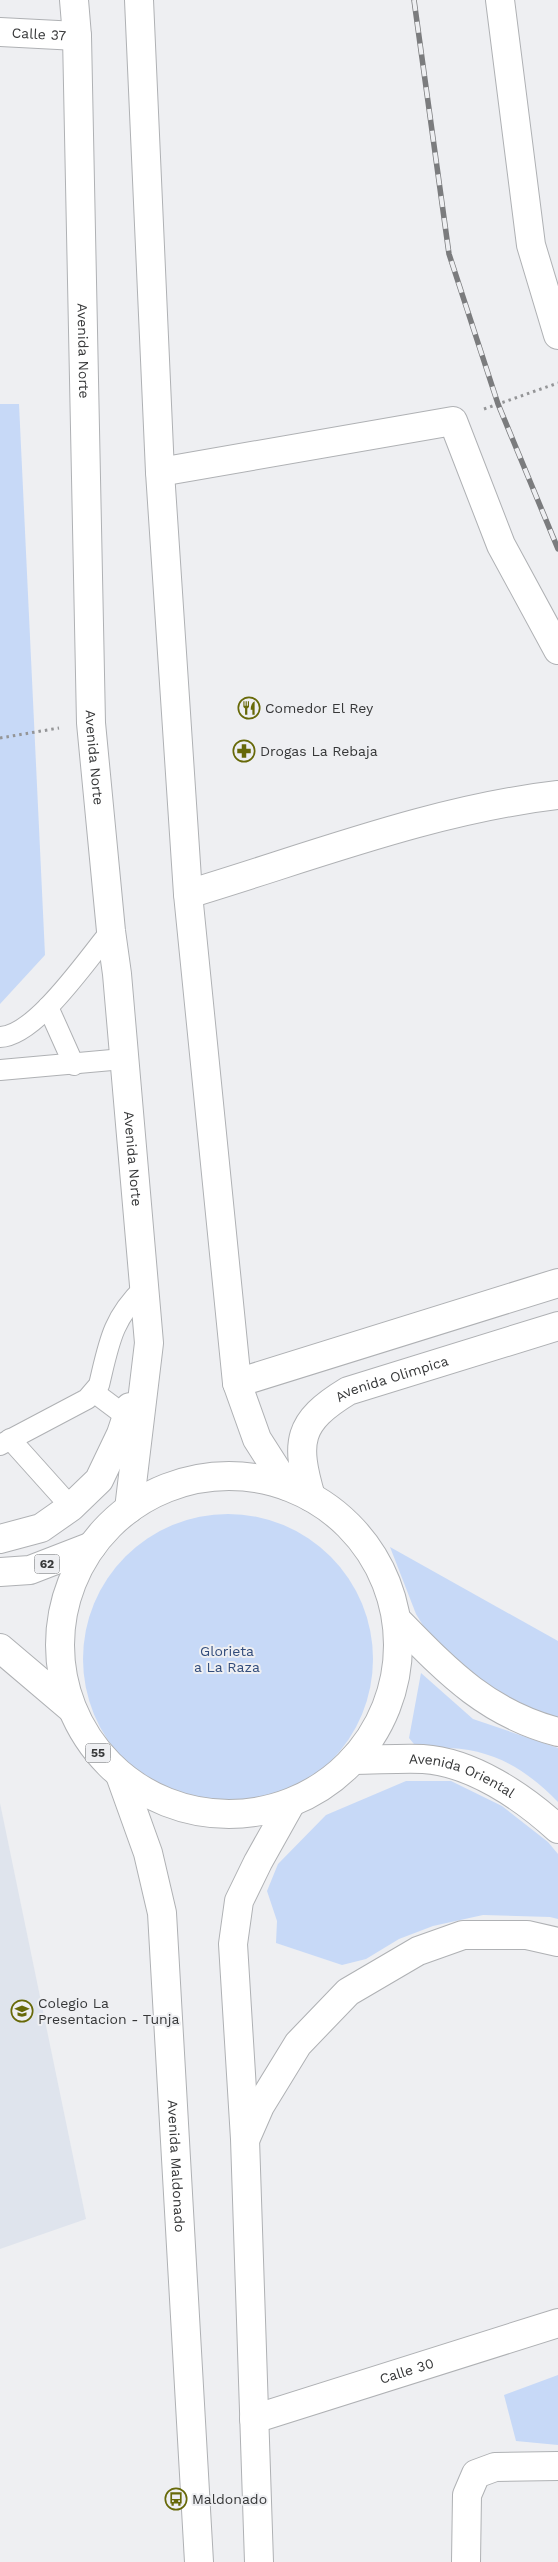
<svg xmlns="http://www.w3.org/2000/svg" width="558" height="2562" font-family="'Work Sans',sans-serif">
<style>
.built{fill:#dfe4ed}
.green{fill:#c7d9f7}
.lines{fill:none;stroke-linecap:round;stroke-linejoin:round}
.lane-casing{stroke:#afb1b4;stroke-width:22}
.street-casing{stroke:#afb1b4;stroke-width:30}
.primary-casing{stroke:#afb1b4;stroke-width:30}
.path{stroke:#949597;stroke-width:3;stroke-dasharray:2.5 4;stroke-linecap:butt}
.lane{stroke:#fff;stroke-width:20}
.street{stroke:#fff;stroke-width:28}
.primary{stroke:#fff;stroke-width:28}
.rail-casing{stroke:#7b7c7e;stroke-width:5.5}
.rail{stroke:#eeeff2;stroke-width:4;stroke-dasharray:11;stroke-linecap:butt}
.labels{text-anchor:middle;stroke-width:4;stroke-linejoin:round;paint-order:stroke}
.shield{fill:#eeeff2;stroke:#6d6e70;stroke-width:1}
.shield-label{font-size:12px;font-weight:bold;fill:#363738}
.street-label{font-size:14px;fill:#363738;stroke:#eeeff2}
.poi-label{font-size:14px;fill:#363738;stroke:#eeeff2;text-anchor:start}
.park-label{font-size:14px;fill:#324c7b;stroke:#eeeff2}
</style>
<rect width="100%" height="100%" fill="#eeeff2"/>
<!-- built -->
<path class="built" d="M 0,1803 L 86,2219 L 0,2249 Z"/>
<!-- green -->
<g class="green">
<path d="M 0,404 L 19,404 L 45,955 L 0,1004 Z"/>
<circle cx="228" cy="1659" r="145"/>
<path d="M 390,1547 L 558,1641 L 558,1721 L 513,1704 L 471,1680 L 430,1637 L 416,1614 Z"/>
<path d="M 421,1673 L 473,1719 L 558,1748 L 558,1802 C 516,1759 477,1743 418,1749 L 409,1738 Z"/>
<path d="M 406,1781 L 451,1781 L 502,1806 L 548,1842 L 558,1854 L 558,1919 L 550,1917 L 483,1915 L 433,1926 L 399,1939 L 366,1959 L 342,1965 L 276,1943 L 277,1921 L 267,1891 L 278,1864 L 326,1815 Z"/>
<path d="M 558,2375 L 558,2445 L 516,2441 L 504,2395 Z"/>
</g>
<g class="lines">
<!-- lane casing -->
<g class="lane-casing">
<g id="lane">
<path d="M 48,1007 L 74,1065"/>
<path d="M 0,1037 C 36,1036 88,958 111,931"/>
<path d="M 0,1070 L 123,1059"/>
<path d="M 95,1393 L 127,1417"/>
<path d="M 10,1439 L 71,1507"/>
<path d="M 0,1445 L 87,1399 L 99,1385 C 109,1343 112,1319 144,1288"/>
</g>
</g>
<!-- street casing -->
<g class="street-casing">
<g id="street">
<path d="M 500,0 L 531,245 L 558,335"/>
<path id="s1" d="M 0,32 L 77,36"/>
<path d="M 160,472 L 453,421 L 501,545 L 558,650"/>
<path d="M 188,894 C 308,858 434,809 558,795"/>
<path id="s2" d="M 254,2419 L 558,2323"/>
<path d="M 466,2562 L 467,2495 L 476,2474 L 495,2467 L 558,2466"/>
</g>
</g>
<!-- primary casing -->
<g class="primary-casing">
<g id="primary">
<path id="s3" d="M 74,0 L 77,36 L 91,723 L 111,931 L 117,974 L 149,1343 L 129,1509"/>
<path d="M 139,0 L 160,472 L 188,894 L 237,1383 L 257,1439 L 287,1486"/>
<path d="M 237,1383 L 558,1283"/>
<circle cx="229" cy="1645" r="169"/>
<path id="s4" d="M 311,1497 C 295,1442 297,1422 348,1391 L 558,1326"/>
<path d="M 0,1539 L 41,1528 L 71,1507 L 99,1480 L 121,1434 L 130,1407"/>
<path d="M 0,1572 L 30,1570 L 92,1546"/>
<path d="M 397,1620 C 447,1671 486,1713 558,1732"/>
<path d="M 0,1648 L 72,1709"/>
<path id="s5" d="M 353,1760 C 376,1760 400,1758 423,1759 C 472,1762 523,1797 558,1829"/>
<path id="s6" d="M 120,1775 L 148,1853 L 162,1913 L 199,2562"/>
<path d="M 246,2138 L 260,2106 L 298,2044 L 348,1992 L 418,1951 L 463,1935 L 527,1935 L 558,1942"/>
<path d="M 259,2562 L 245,2139 L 233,1944 L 239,1901 L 258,1862 L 291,1803"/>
</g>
</g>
<!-- path -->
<g class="path">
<path d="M 484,409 L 558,383"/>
<path d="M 0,738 L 59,728"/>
</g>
<!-- lane -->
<use href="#lane" class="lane"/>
<!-- street -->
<use href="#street" class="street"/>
<!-- primary -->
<use href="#primary" class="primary"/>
<!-- rail casing -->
<g class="rail-casing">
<path id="rail" d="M 414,0 L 449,254 L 498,404 L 558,549"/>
</g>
<!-- rail -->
<use href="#rail" class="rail"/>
</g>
<!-- icons -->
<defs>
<g id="restaurant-ring" transform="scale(1.125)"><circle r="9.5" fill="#eeeff2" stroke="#676908" stroke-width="1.5"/><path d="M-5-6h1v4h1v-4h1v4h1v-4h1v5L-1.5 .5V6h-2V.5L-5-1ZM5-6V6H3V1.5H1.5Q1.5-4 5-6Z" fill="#676908"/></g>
<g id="pharmacy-ring" transform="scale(1.125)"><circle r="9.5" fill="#eeeff2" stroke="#676908" stroke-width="1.5"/><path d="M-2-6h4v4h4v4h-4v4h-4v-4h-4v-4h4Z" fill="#676908"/></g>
<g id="school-ring" transform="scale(1.125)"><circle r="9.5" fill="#eeeff2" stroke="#676908" stroke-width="1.5"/><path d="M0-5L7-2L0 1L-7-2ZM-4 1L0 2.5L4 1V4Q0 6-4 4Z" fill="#676908"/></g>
<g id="bus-ring" transform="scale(1.125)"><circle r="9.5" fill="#eeeff2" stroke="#676908" stroke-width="1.5"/><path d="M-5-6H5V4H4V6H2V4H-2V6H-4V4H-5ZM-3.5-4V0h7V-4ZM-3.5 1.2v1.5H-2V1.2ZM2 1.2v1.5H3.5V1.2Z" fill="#676908"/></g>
</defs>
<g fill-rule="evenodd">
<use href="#restaurant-ring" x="249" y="708"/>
<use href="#pharmacy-ring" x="244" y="751"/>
<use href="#school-ring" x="22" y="2011"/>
<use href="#bus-ring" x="176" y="2499"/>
</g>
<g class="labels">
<!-- shield labels -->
<g class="shield">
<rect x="34.5" y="1554.5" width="25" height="19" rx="4"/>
<rect x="85.5" y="1743.5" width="25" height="19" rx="4"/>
</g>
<g class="shield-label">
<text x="47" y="1568">62</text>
<text x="98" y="1757">55</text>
</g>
<!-- street labels -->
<g class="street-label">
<text dy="5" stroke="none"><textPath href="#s1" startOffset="39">Calle 37</textPath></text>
<text dy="5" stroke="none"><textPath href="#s3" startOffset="351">Avenida Norte</textPath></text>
<text dy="5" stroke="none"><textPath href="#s3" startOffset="758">Avenida Norte</textPath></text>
<text dy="5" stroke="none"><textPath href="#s3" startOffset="1161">Avenida Norte</textPath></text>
<text dy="5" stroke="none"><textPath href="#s4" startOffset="172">Avenida Olimpica</textPath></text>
<text dy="5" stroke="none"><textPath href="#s5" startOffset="112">Avenida Oriental</textPath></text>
<text dy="5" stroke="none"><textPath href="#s6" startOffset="398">Avenida Maldonado</textPath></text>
<text dy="5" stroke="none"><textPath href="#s2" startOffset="160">Calle 30</textPath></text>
</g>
<!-- poi labels -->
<g class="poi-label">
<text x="265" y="713">Comedor El Rey</text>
<text x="260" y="756">Drogas La Rebaja</text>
<text x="38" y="2008">Colegio La<tspan x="38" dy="16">Presentacion - Tunja</tspan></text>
<text x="192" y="2504">Maldonado</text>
</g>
<!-- park labels -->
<g class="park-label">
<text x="227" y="1656">Glorieta<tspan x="227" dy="16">a La Raza</tspan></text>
</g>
</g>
</svg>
